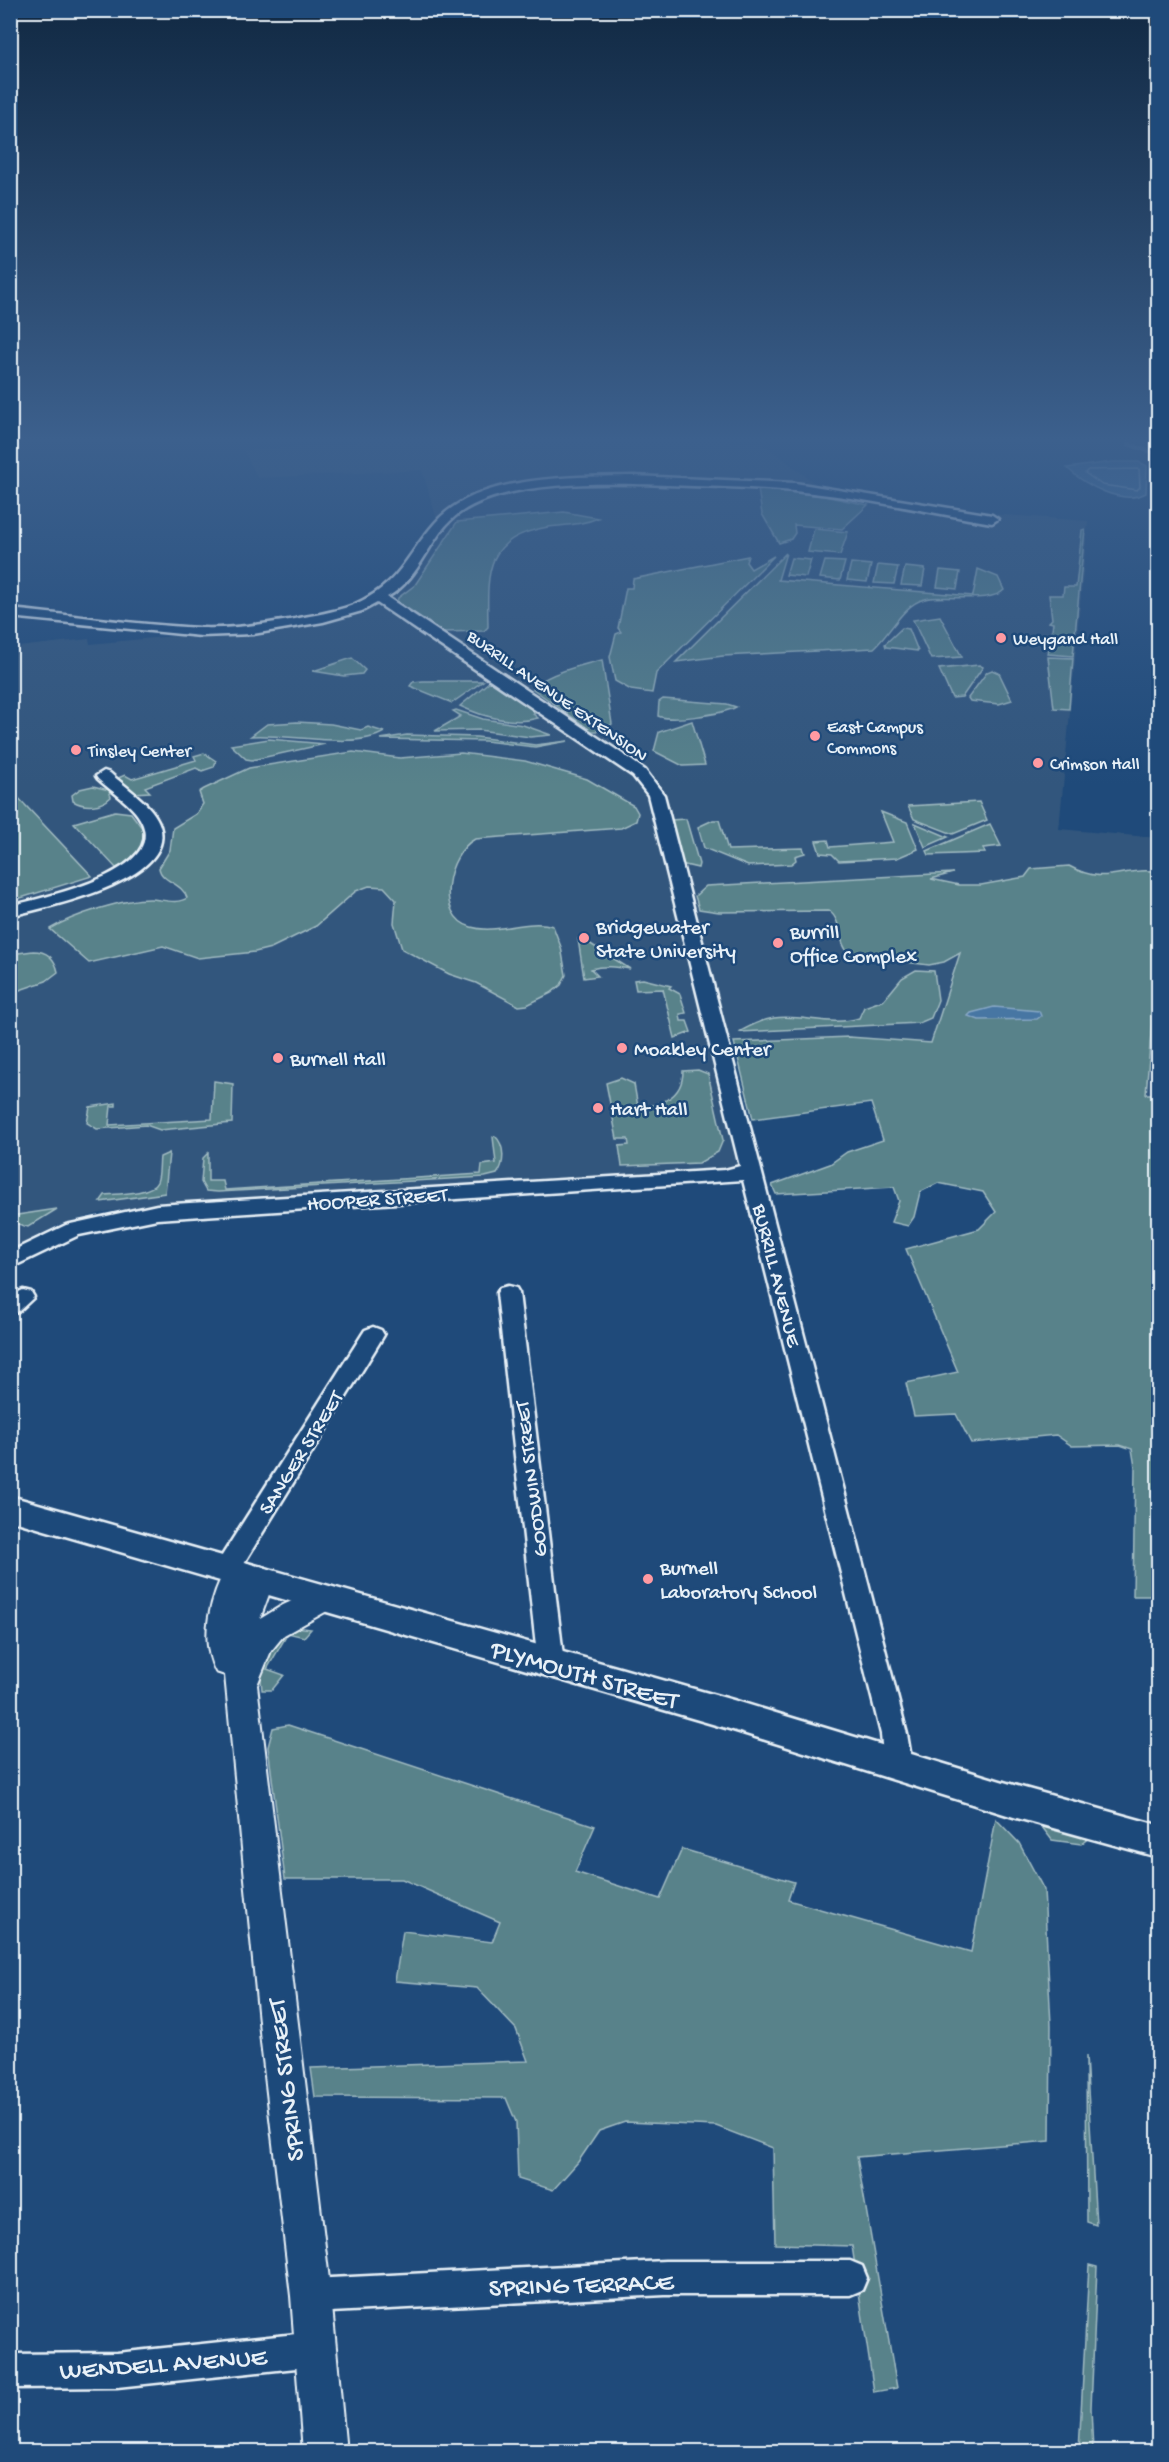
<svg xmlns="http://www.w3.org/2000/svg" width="1169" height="2462" font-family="'Gochi Hand',sans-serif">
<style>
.built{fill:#33577d}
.green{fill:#58828a;stroke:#a0bac1;stroke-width:1.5}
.water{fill:#4676a3;stroke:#87a7c5;stroke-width:1.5}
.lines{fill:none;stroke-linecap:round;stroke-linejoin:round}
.shore{stroke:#a7c0d6;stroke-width:1.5}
.stream{stroke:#87a7c5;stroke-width:4}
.minor-casing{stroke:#e8f1f8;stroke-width:5}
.tertiary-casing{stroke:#e8f1f8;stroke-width:4}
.secondary-casing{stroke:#e8f1f8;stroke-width:5}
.minor{fill:#1f4a7a;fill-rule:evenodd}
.tertiary{fill:#1f4a7a;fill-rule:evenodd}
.secondary{fill:#1f4a7a;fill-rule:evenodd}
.poi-dot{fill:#ff9aa2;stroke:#1f4a7a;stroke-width:2}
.labels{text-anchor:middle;stroke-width:5;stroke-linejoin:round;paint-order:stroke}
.far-poi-label{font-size:18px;fill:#e8f1f8;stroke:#1f4a7a;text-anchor:start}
.far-street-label{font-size:18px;fill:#e8f1f8;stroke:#1f4a7a}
.poi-label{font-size:21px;fill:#e8f1f8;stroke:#1f4a7a;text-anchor:start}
.street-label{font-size:21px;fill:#e8f1f8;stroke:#1f4a7a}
.near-street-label{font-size:26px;fill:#e8f1f8;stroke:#1f4a7a}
</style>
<rect width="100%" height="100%" fill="#1f4a7a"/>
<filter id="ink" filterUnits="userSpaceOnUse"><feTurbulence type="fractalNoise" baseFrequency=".0167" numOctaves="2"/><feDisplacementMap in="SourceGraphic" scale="12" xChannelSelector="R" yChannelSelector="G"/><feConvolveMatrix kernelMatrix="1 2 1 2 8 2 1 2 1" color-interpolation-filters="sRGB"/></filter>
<g filter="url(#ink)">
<!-- built -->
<path class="built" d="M 355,441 L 760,441 L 817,485 L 990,514 L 1088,521 L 1059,829 L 1158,838 L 1158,1137 L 888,1153 L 849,1037 L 709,1043 L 740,1168 L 183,1204 L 104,1212 L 58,1225 L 11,1251 L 10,648 L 89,639 L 90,644 L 175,636 L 251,636 L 325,623 L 375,605 L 407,586 L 441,533 L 422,470 L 258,478 L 243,450 L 356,443 Z"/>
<!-- green -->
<g class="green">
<path d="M 758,489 L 824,496 L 868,505 L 842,529 L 794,525 L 795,533 L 791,539 L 779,543 L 762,514 Z"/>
<path d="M 564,512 L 598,518 C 582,525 566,525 548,527 C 484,538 487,571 488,627 L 484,631 L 443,632 L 397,602 L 398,598 L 415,585 L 457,522 Z"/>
<path d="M 814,529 L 848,532 L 840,555 L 808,552 Z"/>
<path d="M 1085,529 L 1073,656 L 1048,654 L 1053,623 L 1049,622 L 1052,619 L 1049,595 L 1063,595 L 1064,587 L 1076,587 L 1082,530 Z"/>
<path d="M 786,553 L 778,580 L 973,596 L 978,569 L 998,577 L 1004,590 C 991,604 944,594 925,599 C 903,604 890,634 874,648 L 723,656 L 676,662 Z"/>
<path d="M 748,556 L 746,562 L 751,569 L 774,556 L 656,673 L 652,693 L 631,690 L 615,681 L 610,657 L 616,634 L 621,632 L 618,628 L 626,588 L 632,588 L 633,579 Z"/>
<path d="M 791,558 L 811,560 L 806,577 L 786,575 Z"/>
<path d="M 825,561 L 845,562 L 840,580 L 820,578 Z"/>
<path d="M 851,563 L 871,565 L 867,582 L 847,580 Z"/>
<path d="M 878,565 L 898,567 L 894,584 L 874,583 Z"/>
<path d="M 905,567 L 925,569 L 922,586 L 901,585 Z"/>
<path d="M 940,570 L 960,572 L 957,589 L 937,587 Z"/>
<path d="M 940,616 L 962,657 L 931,659 L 913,620 Z"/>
<path d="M 902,628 L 909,629 L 918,651 L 886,647 L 885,644 Z"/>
<path d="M 1048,657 L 1073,658 L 1069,709 L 1054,708 Z"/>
<path d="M 352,658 L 365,670 L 362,674 L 344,676 L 313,671 Z"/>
<path d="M 602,660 L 612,724 L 603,731 L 592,731 L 533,689 C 541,675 585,664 602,660 Z"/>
<path d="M 979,665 L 983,667 L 962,697 L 952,698 L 939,669 Z"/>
<path d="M 992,670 L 999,673 L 1012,700 L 999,704 L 970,701 L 968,698 L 987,672 Z"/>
<path d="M 423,681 L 483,681 L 452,703 L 410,686 L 413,682 Z"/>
<path d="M 489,682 L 496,682 L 531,705 L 533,709 L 540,711 L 533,714 L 538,718 C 514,725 483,717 460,706 Z"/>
<path d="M 663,699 L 727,704 L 736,707 C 722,714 672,722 658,716 L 659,702 Z"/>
<path d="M 456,710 L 483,719 L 523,725 L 551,735 L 530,737 L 479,730 L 435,731 L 461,716 L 453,711 Z"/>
<path d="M 692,721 L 705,765 L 683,766 L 654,751 L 659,732 Z"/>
<path d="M 297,722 L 331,724 L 361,730 L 368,727 L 384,732 C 355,750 286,733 251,736 L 267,724 Z"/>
<path d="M 407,735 L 477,737 L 535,745 L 568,741 L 535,747 L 485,741 L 380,739 Z"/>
<path d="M 269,739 L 325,744 L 252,760 L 246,759 L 231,745 Z"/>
<path d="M 353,752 L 400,758 L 461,753 L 525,761 L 587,779 L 634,806 L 638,813 L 636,821 L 621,828 L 475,839 C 447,854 434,916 471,927 C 497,935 527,918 553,926 L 561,947 L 566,975 L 561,985 L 551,993 L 527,1005 L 519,1006 L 476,983 L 449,974 L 402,949 L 394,923 L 396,900 L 384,887 L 369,886 L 356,891 L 316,926 L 271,948 L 255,952 L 198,958 L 163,946 L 89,963 L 50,929 C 73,915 123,899 150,899 C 161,899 177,905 187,898 C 183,883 161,882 159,868 L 170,850 L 173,828 L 196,814 L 203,804 L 199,792 L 204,789 L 249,768 Z"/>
<path d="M 204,753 L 216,761 L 214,767 L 202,771 L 196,768 L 145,787 L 150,792 L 132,793 L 118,778 L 125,775 L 132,779 L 196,760 L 194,756 Z"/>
<path d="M 93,786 L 109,790 L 111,797 C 101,807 85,808 73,801 L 72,795 L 80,789 Z"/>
<path d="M 11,790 L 92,876 L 11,901 Z"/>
<path d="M 979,802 L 987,820 L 953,834 L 914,819 L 908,806 Z"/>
<path d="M 115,811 L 131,813 L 145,832 C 144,849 132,864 116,868 L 74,823 Z"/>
<path d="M 881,812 L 907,822 L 918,849 L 897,858 L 839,861 L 832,854 L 820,853 L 816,841 L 828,840 L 830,847 L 893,842 Z"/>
<path d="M 686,819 L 699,864 L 698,868 L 681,864 L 670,820 Z"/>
<path d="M 713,820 L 719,820 L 728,850 L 803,848 L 805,853 L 795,856 L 796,860 L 791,864 L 748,866 L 704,848 L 698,827 Z"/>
<path d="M 915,823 L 948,837 L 925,847 Z"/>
<path d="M 990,824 L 1001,846 L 983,848 L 985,853 L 929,855 L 927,851 Z"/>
<path d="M 1069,866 C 1105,886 1120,868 1152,871 L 1152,1021 L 1146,1094 L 1158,1094 L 1158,1596 L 1133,1596 L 1135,1467 L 1132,1449 L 1120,1445 L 1072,1446 L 1056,1435 L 971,1443 L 956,1414 L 914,1416 L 906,1383 L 958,1372 L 906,1249 L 979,1229 L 996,1212 L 983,1192 L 938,1183 L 920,1192 L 914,1217 L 908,1226 L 891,1222 L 899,1201 L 894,1187 L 776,1194 L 772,1185 L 830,1164 L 847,1152 L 883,1140 L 871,1103 L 753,1119 L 734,1042 L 849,1037 L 931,1043 L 960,953 L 944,962 L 929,965 L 850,955 C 837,943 843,921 829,911 L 719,912 L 699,909 L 695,896 L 706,886 L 953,873 L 931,879 L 959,885 L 981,885 L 1025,877 L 1031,869 Z"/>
<path d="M 581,938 L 630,969 C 617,967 604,965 591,969 L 598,976 L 584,978 L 578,939 Z"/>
<path d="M 33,951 C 47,951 55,958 58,972 L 46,981 L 11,993 L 11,954 Z"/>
<path d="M 916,970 L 934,971 L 938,1000 L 931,1018 L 919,1023 L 739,1032 C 750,1026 761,1020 774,1018 C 803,1014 830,1027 859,1018 L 864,1007 L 884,1000 L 902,978 Z"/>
<path d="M 643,979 L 671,986 L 669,988 L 680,994 L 686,1013 L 680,1014 L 681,1021 L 687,1021 L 691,1032 L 675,1038 L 663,989 L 636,990 L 634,980 Z"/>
<path d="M 698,1070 L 708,1074 L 723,1140 L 718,1152 L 699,1163 L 622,1166 L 619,1146 L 629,1145 L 628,1139 L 617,1139 L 606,1083 L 621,1078 L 634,1084 L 638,1107 C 661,1106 683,1097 683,1071 Z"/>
<path d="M 214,1081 L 233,1084 L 232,1123 L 160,1130 L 146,1125 L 97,1129 L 87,1123 L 90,1107 L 116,1103 L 116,1106 L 111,1106 L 109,1125 L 212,1119 Z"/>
<path d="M 495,1136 C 505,1145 505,1164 497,1174 L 485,1177 L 218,1192 L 206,1191 L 201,1182 L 203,1158 L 208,1153 L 208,1181 L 223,1181 L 225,1190 L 481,1174 L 482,1165 L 496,1163 L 493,1137 Z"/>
<path d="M 169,1153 L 165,1193 L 100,1202 L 105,1195 C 117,1194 152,1194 157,1182 C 160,1175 159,1164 160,1157 Z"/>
<path d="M 57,1209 L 28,1227 L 11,1222 L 11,1216 Z"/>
<path d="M 296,1627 L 311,1629 L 304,1637 L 288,1633 L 267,1669 L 284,1675 L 272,1690 L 262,1690 L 260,1669 L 267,1647 Z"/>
<path d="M 288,1725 L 595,1826 L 575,1872 L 660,1899 L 682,1849 L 794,1882 L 788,1900 L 971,1952 L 996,1819 L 1019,1843 L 1044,1890 L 1051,2025 L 1050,2141 L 857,2157 L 897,2388 L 874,2392 L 852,2246 L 775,2244 L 773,2148 L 716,2126 L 625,2122 L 599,2131 L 578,2162 L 553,2190 L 518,2179 L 516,2122 L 506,2098 L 315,2097 L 311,2068 L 528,2061 L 516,2029 L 477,1988 L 395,1981 L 403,1931 L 492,1942 L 500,1922 L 402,1879 L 285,1879 L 268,1747 L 273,1728 Z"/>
<path d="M 1039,1823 L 1088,1836 L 1089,1838 L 1081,1844 L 1052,1840 Z"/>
<path d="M 1086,2056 L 1096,2225 L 1087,2222 Z"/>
<path d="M 1089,2265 L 1097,2267 L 1091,2408 L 1093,2451 L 1079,2451 Z"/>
</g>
<!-- water -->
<g class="water">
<path d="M 1112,462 L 1139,462 L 1147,466 L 1146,493 C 1122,506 1085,485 1067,468 Z"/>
<path d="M 994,1007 L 1039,1011 L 1041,1016 L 1037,1019 L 979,1020 L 968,1016 L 971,1013 Z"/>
</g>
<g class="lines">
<!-- shore -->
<path class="shore" d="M 1139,469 L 1140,487 L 1137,490 L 1102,485 L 1085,473 L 1088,470 Z"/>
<!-- stream -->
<path class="stream" d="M 1128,441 L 1128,444 L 1158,454"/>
<!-- minor casing -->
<g class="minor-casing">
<g id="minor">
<path d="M 633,476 L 795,483 L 992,515 L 998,519 L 992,523 C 927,512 860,497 794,491 C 752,487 709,487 667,485 C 609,483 510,479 461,512 C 429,533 422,579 387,597 L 621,753 L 645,770 L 664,795 L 907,1734 L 912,1764 L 908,1772 L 898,1775 L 888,1772 L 884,1764 L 881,1734 L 743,1180 L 157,1219 L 79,1235 L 10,1268 L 10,1252 L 66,1225 L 157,1205 L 725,1170 L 740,1166 L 648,795 L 633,776 L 377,603 L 362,611 L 323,622 L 253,634 L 201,636 L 10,617 L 10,609 C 73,615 137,625 201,628 C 233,629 264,624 295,619 C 314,615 335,612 353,605 C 401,584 404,558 435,523 C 477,474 574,477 633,476 Z"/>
<path d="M 104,771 L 110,773 C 125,787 154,805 160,826 C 177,881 47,907 10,916 L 10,906 C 43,897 161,874 143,825 C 137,807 112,792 98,779 L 96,776 Z"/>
<path d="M 508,1286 L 516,1288 L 519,1293 L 564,1664 L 560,1671 L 551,1674 L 542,1671 L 538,1664 L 497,1293 L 500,1288 Z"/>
<path d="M 23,1290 L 31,1292 L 34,1297 L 18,1312 L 10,1314 L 10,1296 Z"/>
<path d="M 373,1327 L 381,1330 L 384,1335 L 236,1576 L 227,1579 L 218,1576 L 215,1569 L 218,1562 L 365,1330 Z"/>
<path d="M 665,2261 L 850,2261 L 862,2266 L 867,2278 L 862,2290 L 850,2295 L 665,2295 L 311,2313 L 299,2308 L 294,2296 L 299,2284 L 311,2279 Z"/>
<path d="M 315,2332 L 327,2337 L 332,2349 L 327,2361 L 315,2366 L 117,2387 L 10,2388 L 10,2354 L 117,2353 Z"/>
</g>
</g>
<!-- tertiary casing -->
<g class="tertiary-casing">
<path id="tertiary" d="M 239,1560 L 250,1564 L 252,1569 L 260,1566 L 271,1570 L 275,1578 L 260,1619 L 283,1605 L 325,1586 L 336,1590 L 340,1598 L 336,1606 L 284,1635 L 271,1651 L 257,1685 L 331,2296 L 346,2452 L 303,2452 L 291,2296 L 261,2042 L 225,1675 L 216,1672 C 198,1638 211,1595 228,1564 Z"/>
</g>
<!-- secondary casing -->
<g class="secondary-casing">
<path id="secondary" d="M 10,1496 L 733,1700 L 1017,1786 L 1158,1825 L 1158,1857 L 1017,1818 L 733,1730 L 10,1520 Z"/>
</g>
<!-- minor -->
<use href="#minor" class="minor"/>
<!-- tertiary -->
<use href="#tertiary" class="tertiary"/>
<!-- secondary -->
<use href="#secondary" class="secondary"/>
</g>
</g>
<!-- sky -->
<linearGradient id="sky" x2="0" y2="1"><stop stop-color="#112943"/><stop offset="0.56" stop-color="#3c608d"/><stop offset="1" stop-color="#3c608d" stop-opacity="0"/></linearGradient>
<rect width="1169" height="785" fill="url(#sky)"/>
<!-- markers -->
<g class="poi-dot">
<circle cx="1001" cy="638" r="6"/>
<circle cx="815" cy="736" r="6"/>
<circle cx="76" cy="750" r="6"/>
<circle cx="1038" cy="763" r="6"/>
<circle cx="584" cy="938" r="6"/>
<circle cx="778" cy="943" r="6"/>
<circle cx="622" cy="1048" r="6"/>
<circle cx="278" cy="1058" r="6"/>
<circle cx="598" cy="1108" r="6"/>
<circle cx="648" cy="1579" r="6"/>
</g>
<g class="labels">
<!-- far-poi labels -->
<g class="far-poi-label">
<text x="1013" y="644">Weygand Hall</text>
<text x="827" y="732">East Campus<tspan x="827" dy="21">Commons</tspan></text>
<text x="88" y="756">Tinsley Center</text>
<text x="1050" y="769">Crimson Hall</text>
</g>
<!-- far-street labels -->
<g class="far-street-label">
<text transform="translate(558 695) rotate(35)" y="6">BURRILL AVENUE EXTENSION</text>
</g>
<!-- poi labels -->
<g class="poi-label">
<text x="596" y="933">Bridgewater<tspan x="596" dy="24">State University</tspan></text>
<text x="790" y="938">Burrill<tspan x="790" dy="24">Office Complex</tspan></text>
<text x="634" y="1055">Moakley Center</text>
<text x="290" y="1065">Burnell Hall</text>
<text x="610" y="1115">Hart Hall</text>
<text x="660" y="1574">Burnell<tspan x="660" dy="24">Laboratory School</tspan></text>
</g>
<!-- street labels -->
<g class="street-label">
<text transform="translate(377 1198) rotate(-4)" y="7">HOOPER STREET</text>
<text transform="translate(778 1275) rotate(76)" y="7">BURRILL AVENUE</text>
<text transform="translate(300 1452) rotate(-58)" y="7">SANGER STREET</text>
<text transform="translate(530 1479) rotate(-97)" y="7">GOODWIN STREET</text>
</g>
<!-- near-street labels -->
<g class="near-street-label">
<text transform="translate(585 1673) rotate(16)" y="9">PLYMOUTH STREET</text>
<text transform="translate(284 2080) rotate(-97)" y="9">SPRING STREET</text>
<text transform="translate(581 2283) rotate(-2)" y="9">SPRING TERRACE</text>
<text transform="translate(163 2362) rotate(-4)" y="9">WENDELL AVENUE</text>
</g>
</g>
<!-- margin -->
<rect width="1169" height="2462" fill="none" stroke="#1f4a7a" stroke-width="36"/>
<rect x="18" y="18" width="1133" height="2426" fill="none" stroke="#e8f1f8" stroke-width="2" filter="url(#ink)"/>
</svg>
